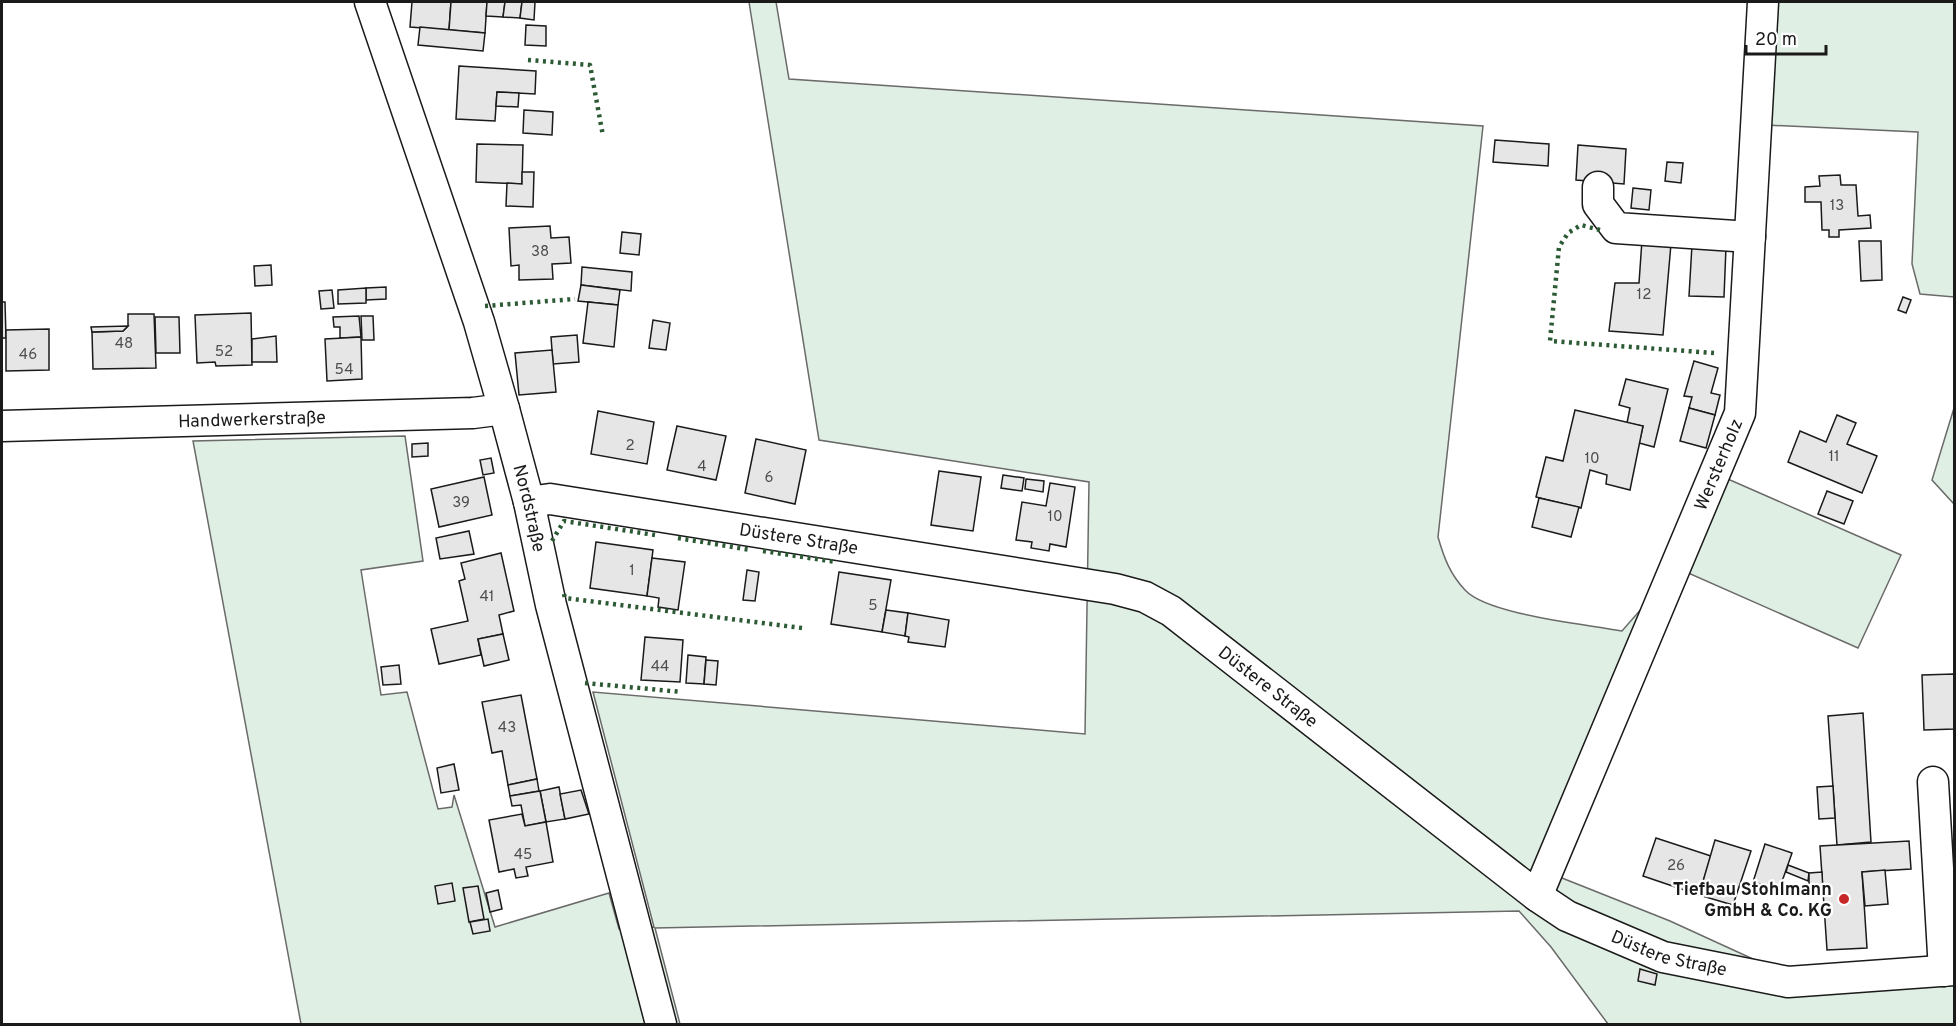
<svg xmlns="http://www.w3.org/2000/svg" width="1956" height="1026" font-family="Overpass,sans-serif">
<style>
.green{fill:#e0efe3;stroke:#6a6a6a;stroke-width:1.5}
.building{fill:#e6e6e6;stroke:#1a1a1a;stroke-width:1.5}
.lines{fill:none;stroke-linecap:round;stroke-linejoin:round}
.minor-casing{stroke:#1a1a1a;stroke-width:33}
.minor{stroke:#fff;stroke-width:30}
.hedge{stroke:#2b5a34;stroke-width:4.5;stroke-dasharray:3 4.5;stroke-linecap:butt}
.poi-dot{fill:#c62828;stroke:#fff;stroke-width:2}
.labels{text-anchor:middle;stroke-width:4.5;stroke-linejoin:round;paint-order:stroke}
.number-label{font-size:15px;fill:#4d4d4d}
.street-label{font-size:18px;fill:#1a1a1a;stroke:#fff}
.poi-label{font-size:18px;font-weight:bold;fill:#1a1a1a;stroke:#fff;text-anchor:end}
</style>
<rect width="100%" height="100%" fill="#fff"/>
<!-- green -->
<g class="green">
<path d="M 749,2 L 776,2 L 789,79 L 1483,126 L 1438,537 C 1444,558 1450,574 1465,590 C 1488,615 1586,624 1622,631 L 1677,568 L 1721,476 L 1901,555 L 1858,648 L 1677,568 L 1557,876 L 1670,921 L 1790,976 L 1954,965 L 1954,1024 L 1608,1024 L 1551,947 L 1519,911 L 655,928 L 680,1024 L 301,1024 L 193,441 L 405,436 L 423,561 L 361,570 L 381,695 L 407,692 L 438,809 L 452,807 L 454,795 L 495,927 L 609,893 L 619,929 L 654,927 L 593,692 L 1085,734 L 1089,482 L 819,440 Z"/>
<path d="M 1749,2 L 1954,2 L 1954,297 L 1920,294 L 1912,264 L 1918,132 L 1766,125 Z"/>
<path d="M 1954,408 L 1954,504 L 1932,480 Z"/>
</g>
<!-- building -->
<g class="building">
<path d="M 412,2 L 451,2 L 449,30 L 410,27 Z"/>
<path d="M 451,2 L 487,2 L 485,33 L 449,30 Z"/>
<path d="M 487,2 L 505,2 L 503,17 L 486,16 Z"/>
<path d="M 505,2 L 522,2 L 520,18 L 503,17 Z"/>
<path d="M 522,2 L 535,2 L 534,20 L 520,18 Z"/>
<path d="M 526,25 L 546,26 L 546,46 L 525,45 Z"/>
<path d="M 420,27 L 485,33 L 483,51 L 418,45 Z"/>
<path d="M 459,66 L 536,71 L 535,94 L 497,92 L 495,121 L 456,119 Z"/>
<path d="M 497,92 L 519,93 L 518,107 L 496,106 Z"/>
<path d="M 524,110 L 553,112 L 552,135 L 523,133 Z"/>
<path d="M 1495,140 L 1549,144 L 1548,166 L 1493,162 Z"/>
<path d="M 477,144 L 523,145 L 522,184 L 476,182 Z"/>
<path d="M 1578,145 L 1626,149 L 1624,184 L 1576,180 Z"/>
<path d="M 1667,162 L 1683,163 L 1681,183 L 1665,181 Z"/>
<path d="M 522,172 L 534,172 L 533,207 L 506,206 L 507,183 L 522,184 Z"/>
<path d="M 1840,175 L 1841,185 L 1856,185 L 1858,216 L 1870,215 L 1871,228 L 1839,230 L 1839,237 L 1829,237 L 1829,230 L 1822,230 L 1821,202 L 1805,202 L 1805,187 L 1820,186 L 1819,176 Z"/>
<path d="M 1633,188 L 1651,190 L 1649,210 L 1631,208 Z"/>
<path d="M 550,226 L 551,238 L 569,237 L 571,263 L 552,264 L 553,279 L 519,280 L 519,265 L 511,266 L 509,228 Z"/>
<path d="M 622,232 L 641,234 L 639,255 L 620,253 Z"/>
<path d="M 1642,240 L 1671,244 L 1663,335 L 1609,331 L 1615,283 L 1639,283 Z"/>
<path d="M 1859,241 L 1881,241 L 1882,280 L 1861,281 Z"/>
<path d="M 1692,245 L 1726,247 L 1724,297 L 1689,296 Z"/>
<path d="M 271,265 L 272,285 L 255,286 L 254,266 Z"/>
<path d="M 582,267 L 632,272 L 631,291 L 581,285 Z"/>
<path d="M 581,285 L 620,290 L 618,305 L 578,301 Z"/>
<path d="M 386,287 L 386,299 L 366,300 L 366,288 Z"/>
<path d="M 366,288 L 366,303 L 338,304 L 338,290 Z"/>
<path d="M 332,290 L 334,308 L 321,309 L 319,291 Z"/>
<path d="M 1903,297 L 1911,300 L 1906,313 L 1898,310 Z"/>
<path d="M 2,302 L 5,302 L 6,338 L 2,338 Z"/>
<path d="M 588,302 L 618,305 L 614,347 L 583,343 Z"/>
<path d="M 251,313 L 252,365 L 216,366 L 215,362 L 197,363 L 195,315 Z"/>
<path d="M 128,314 L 154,314 L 156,368 L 93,369 L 92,332 L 123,331 L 128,326 Z"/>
<path d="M 359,316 L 361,337 L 340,338 L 340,327 L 334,327 L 333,317 Z"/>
<path d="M 361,316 L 373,316 L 374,340 L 362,340 Z"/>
<path d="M 155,317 L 179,317 L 180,353 L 156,353 Z"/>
<path d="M 653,320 L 670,323 L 666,350 L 649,348 Z"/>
<path d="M 128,326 L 123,331 L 92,332 L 91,327 Z"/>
<path d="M 49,329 L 49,370 L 6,371 L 6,330 Z"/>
<path d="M 577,335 L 579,362 L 553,364 L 551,337 Z"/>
<path d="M 276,336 L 277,362 L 252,362 L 252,339 Z"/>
<path d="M 361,337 L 362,379 L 327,381 L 325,339 Z"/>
<path d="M 552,350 L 556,392 L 519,395 L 515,353 Z"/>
<path d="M 1694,361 L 1718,368 L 1711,393 L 1720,395 L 1715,415 L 1689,408 L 1692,397 L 1684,396 Z"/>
<path d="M 1626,379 L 1668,389 L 1654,447 L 1639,443 L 1643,426 L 1627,423 L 1630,408 L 1619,405 Z"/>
<path d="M 1689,408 L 1715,415 L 1706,448 L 1680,441 Z"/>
<path d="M 1575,410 L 1643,426 L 1630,490 L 1606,484 L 1607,475 L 1590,470 L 1581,508 L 1536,497 L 1546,457 L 1563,461 Z"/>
<path d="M 598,411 L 654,422 L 647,464 L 591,454 Z"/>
<path d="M 1837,415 L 1856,423 L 1847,444 L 1877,456 L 1862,493 L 1788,462 L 1800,431 L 1826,442 Z"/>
<path d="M 677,426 L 726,436 L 716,480 L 667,470 Z"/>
<path d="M 756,439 L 806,450 L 795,504 L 745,493 Z"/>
<path d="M 428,443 L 428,456 L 412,457 L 412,444 Z"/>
<path d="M 491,458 L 494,473 L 483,475 L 480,460 Z"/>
<path d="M 939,471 L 981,477 L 973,531 L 931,525 Z"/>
<path d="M 1003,475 L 1024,478 L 1022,491 L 1001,488 Z"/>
<path d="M 484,477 L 492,515 L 439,527 L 431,489 Z"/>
<path d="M 1026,479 L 1044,481 L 1043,492 L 1025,489 Z"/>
<path d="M 1050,483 L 1075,487 L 1066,547 L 1050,544 L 1049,551 L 1031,548 L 1032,542 L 1016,540 L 1022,502 L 1046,506 Z"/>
<path d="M 1827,491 L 1853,501 L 1844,524 L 1818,514 Z"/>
<path d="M 1539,498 L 1579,507 L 1571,537 L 1532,527 Z"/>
<path d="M 469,531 L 474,554 L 440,559 L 436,538 Z"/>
<path d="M 596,542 L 653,550 L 647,596 L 590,588 Z"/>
<path d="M 501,553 L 514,611 L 499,615 L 503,634 L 478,639 L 481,655 L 439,664 L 431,629 L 468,621 L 459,581 L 465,579 L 461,563 Z"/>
<path d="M 652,558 L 685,562 L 678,610 L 658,607 L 659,598 L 647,596 Z"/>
<path d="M 747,570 L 759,572 L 755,601 L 743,600 Z"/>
<path d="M 839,572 L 891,580 L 882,632 L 831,624 Z"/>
<path d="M 886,610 L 908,613 L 905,636 L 882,632 Z"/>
<path d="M 908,613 L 949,620 L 945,647 L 908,642 L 909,637 L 905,636 Z"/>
<path d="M 503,634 L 509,660 L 484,666 L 478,639 Z"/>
<path d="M 645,637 L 683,640 L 680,682 L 641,680 Z"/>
<path d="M 688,655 L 706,657 L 704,684 L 686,683 Z"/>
<path d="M 706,660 L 718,661 L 716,685 L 704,684 Z"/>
<path d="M 399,665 L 401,684 L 383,685 L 381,667 Z"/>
<path d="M 1954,674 L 1954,729 L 1924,730 L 1922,675 Z"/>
<path d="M 521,695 L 537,779 L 508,785 L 502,751 L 492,753 L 482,702 Z"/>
<path d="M 1863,713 L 1871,842 L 1837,845 L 1828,716 Z"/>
<path d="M 454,764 L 459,790 L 441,793 L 437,768 Z"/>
<path d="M 537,779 L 539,791 L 510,796 L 508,785 Z"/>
<path d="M 1833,786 L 1835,818 L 1819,819 L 1817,787 Z"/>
<path d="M 559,787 L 565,819 L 546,822 L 540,791 Z"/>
<path d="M 581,790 L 589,814 L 565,819 L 560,794 Z"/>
<path d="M 540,791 L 546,822 L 525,826 L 521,805 L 512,806 L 510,796 Z"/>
<path d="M 522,814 L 525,826 L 546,822 L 553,862 L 526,867 L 528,876 L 516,878 L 514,869 L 499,872 L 489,820 Z"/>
<path d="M 1656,838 L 1711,856 L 1699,895 L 1643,876 Z"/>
<path d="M 1715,840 L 1751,851 L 1733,905 L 1699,895 Z"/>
<path d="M 1909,841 L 1911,869 L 1862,872 L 1867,948 L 1827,950 L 1820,846 Z"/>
<path d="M 1765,844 L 1792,853 L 1779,890 L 1753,882 Z"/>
<path d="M 1788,865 L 1809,873 L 1808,881 L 1786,872 Z"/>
<path d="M 1885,870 L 1888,904 L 1865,906 L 1862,872 Z"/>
<path d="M 1822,872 L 1823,892 L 1809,893 L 1809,873 Z"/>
<path d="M 452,883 L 455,901 L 438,904 L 435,886 Z"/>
<path d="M 478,886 L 484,919 L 469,922 L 463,888 Z"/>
<path d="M 498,890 L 502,909 L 490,912 L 486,893 Z"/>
<path d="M 488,919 L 490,931 L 473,934 L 470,922 Z"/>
<path d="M 1640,969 L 1657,974 L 1655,985 L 1638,981 Z"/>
</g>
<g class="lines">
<!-- minor casing -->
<g class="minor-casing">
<g id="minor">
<path id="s1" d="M 370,2 L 479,322 L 504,409 L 529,502 L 551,605 L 661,1024"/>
<path d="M 1598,187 L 1598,204 L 1616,228 L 1750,237"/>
<path id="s2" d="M 2,426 L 473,413 L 504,409"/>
<path id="s3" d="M 529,502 L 550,499 L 1115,589 L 1145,597 L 1171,611 L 1537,896 L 1567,916 L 1663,957 L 1788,982 L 1954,970"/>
<path d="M 1933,782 L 1944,971"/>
<path id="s4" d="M 1537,896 L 1740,413 L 1763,2"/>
</g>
</g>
<!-- minor -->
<use href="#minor" class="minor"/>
<!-- hedge -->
<g class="hedge">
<path d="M 528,60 L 590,65 L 603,136"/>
<path d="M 1600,230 L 1581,225 L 1568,233 L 1559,247 L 1550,341 L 1714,353"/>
<path d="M 485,306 L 575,299"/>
<path d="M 678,538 L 751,550"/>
<path d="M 552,541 L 564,521 L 655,535"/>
<path d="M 763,551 L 836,562"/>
<path d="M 564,594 L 565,598 L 802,628"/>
<path d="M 585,683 L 682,692"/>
</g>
</g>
<!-- markers -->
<circle class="poi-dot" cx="1844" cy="899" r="6"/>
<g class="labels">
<!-- number labels -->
<g class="number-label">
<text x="1837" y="210">13</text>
<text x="540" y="256">38</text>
<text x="1644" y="299">12</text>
<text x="124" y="348">48</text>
<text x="224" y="356">52</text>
<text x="28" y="359">46</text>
<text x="344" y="374">54</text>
<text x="630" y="450">2</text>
<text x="1834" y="461">11</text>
<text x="1592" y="463">10</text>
<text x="702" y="471">4</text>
<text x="769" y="482">6</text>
<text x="461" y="507">39</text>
<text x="1055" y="521">10</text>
<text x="632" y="575">1</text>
<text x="487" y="601">41</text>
<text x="873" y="610">5</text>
<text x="660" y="671">44</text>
<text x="507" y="732">43</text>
<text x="523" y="859">45</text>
<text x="1676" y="870">26</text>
</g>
<!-- street labels -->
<g class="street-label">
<text dy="6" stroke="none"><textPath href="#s2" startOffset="250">Handwerkerstraße</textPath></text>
<text dy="6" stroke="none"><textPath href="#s4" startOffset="468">Wersterholz</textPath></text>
<text dy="6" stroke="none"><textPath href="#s1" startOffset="531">Nordstraße</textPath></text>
<text dy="6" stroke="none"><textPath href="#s3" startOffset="273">Düstere Straße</textPath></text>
<text dy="6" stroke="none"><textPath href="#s3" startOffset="777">Düstere Straße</textPath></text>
<text dy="6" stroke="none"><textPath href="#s3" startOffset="1263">Düstere Straße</textPath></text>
</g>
<!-- poi labels -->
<g class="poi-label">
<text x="1832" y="895">Tiefbau Stohlmann<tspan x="1832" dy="21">GmbH &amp; Co. KG</tspan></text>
</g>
</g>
<!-- border -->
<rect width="1956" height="1026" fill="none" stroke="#1a1a1a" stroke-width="6"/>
<!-- scale -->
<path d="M1746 45v9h80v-9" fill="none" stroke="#1a1a1a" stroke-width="3"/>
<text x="1755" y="45" font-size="18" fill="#1a1a1a" stroke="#ffffff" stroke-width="4.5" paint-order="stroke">20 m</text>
</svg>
